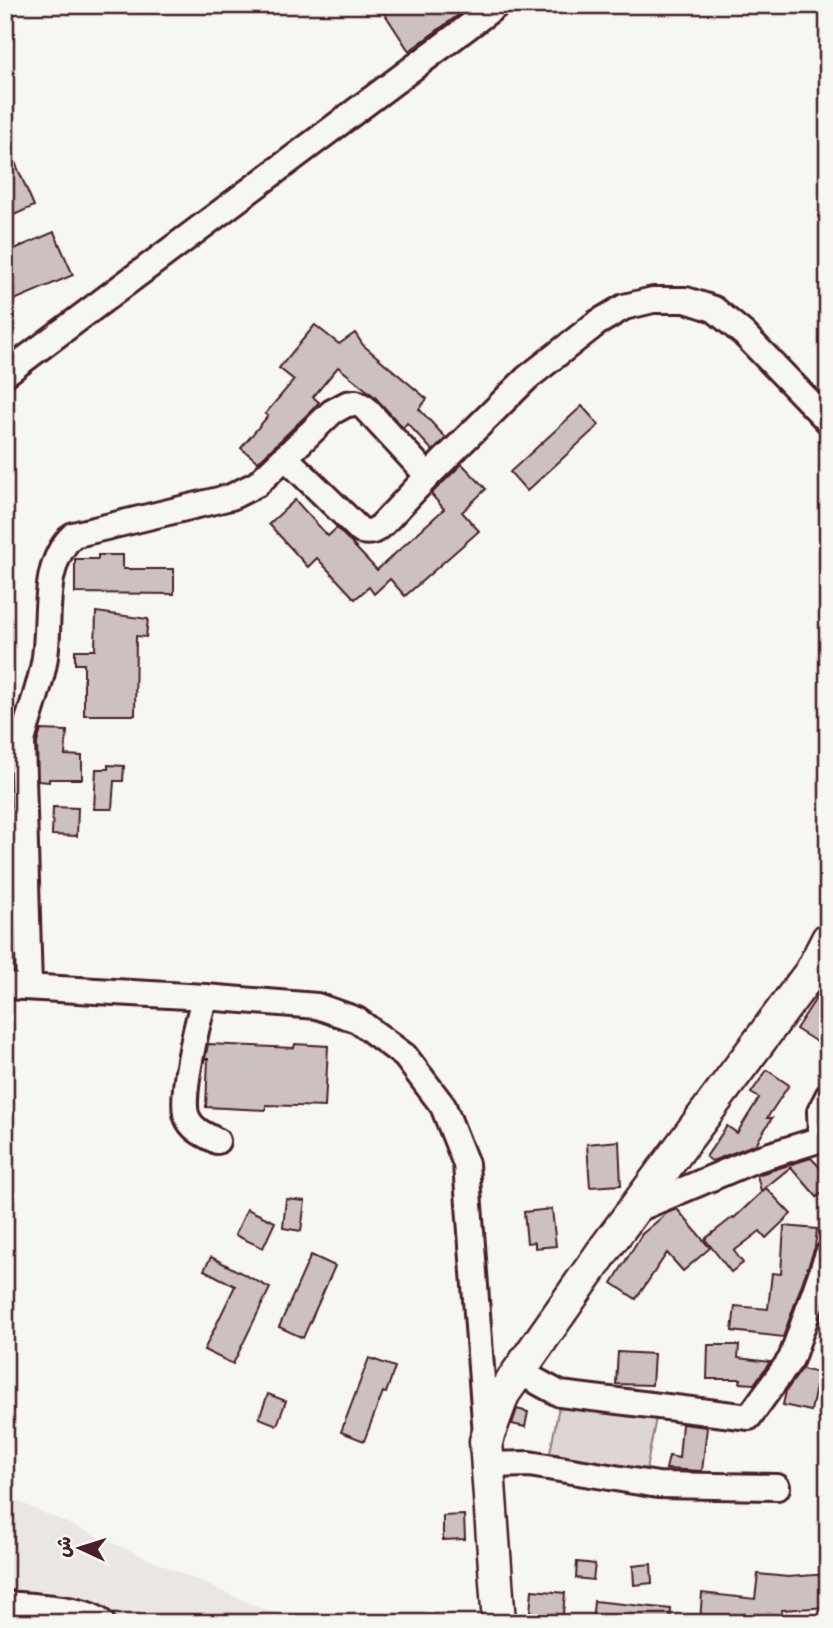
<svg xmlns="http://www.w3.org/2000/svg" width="833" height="1628" font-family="Mynerve,'Playpen Sans Arabic',sans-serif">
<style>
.built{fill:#e9e6e3}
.green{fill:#ddd6d5;stroke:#947a80;stroke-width:2}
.building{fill:#ccc1c0;stroke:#4a1f2b;stroke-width:2}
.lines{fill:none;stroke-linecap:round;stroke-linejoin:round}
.minor-casing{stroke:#4a1f2b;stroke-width:30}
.major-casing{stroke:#4a1f2b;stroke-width:37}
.minor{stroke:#f6f6f2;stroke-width:24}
.major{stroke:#f6f6f2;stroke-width:32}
</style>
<rect width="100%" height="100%" fill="#f6f6f2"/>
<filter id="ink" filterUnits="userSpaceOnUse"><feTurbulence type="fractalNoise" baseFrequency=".0143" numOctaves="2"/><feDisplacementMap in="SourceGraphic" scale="14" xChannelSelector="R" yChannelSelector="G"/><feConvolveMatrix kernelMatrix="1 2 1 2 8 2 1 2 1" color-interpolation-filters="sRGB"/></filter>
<g filter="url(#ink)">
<!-- built -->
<path class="built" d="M 5,1496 L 295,1623 L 5,1623 Z"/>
<!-- green -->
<path class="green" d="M 560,1401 L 656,1418 L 646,1470 L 550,1453 Z"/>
<!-- building -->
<g class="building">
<path d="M 379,5 L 472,5 L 409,51 Z"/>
<path d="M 5,139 L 34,206 L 5,219 Z"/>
<path d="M 54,232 L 73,275 L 5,304 L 5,253 Z"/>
<path d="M 315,325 L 339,344 L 355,333 L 363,345 L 427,399 L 419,409 L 446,438 L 433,451 L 407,423 L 403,428 L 375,397 L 338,367 L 313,397 L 319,402 L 313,409 L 258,462 L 241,448 L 268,416 L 265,414 L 294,380 L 279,368 Z"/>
<path d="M 582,406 L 599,425 L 527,491 L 510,472 Z"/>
<path d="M 462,464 L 486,489 L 462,512 L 479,531 L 405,596 L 390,579 L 374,594 L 369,587 L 355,599 L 317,558 L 308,567 L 269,524 L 295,500 L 328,536 L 337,528 L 377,570 L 444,509 L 431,494 Z"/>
<path d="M 98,555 L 123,555 L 123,569 L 174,569 L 174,594 L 75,593 L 75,559 L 98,559 Z"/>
<path d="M 96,612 L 148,619 L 146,637 L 136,636 L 135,715 L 84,715 L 84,664 L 75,664 L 75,650 L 95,650 Z"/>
<path d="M 41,730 L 67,731 L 65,755 L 82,756 L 82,779 L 49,779 L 49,782 L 38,781 L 37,743 Z"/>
<path d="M 108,765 L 124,766 L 123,781 L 114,781 L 112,809 L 94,809 L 96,769 L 108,769 Z"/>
<path d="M 53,807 L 78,808 L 77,836 L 52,835 Z"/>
<path d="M 828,980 L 828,1049 L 796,1029 Z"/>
<path d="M 208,1044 L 294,1048 L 295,1044 L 328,1046 L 325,1107 L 266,1105 L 266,1110 L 206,1107 L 208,1059 L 205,1059 Z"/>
<path d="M 767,1070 L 789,1085 L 767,1118 L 772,1118 L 756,1144 L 712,1161 L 706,1157 L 727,1126 L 737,1133 L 759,1098 L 751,1093 Z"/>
<path d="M 619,1141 L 621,1185 L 590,1187 L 587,1144 Z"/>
<path d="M 811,1158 L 828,1176 L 828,1188 L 817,1197 L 791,1167 L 761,1191 L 757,1175 Z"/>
<path d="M 766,1188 L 791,1214 L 766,1238 L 760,1231 L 734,1251 L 743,1263 L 731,1272 L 705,1239 L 733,1217 L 734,1218 Z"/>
<path d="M 286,1199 L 305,1201 L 301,1231 L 283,1228 Z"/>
<path d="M 247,1209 L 275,1222 L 263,1248 L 235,1235 Z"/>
<path d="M 552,1209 L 556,1246 L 535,1248 L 535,1242 L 527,1243 L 524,1212 Z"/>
<path d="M 677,1209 L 710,1248 L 683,1271 L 667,1253 L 636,1299 L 612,1283 L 642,1234 L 667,1213 Z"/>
<path d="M 784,1226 L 817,1229 L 815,1247 L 783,1337 L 732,1331 L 735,1306 L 768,1309 L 772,1273 L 781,1274 Z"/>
<path d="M 311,1255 L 335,1266 L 303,1338 L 279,1327 Z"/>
<path d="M 211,1257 L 270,1288 L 233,1364 L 204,1350 L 235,1286 L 204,1270 Z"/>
<path d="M 708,1345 L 739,1345 L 738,1358 L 770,1362 L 754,1384 L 740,1383 L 741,1379 L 707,1379 Z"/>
<path d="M 618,1352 L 654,1354 L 652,1385 L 616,1384 Z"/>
<path d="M 369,1358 L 395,1367 L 386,1393 L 383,1392 L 364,1441 L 341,1432 Z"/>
<path d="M 802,1369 L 819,1373 L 811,1411 L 783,1405 L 786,1391 Z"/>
<path d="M 268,1394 L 286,1401 L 277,1425 L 259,1418 Z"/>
<path d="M 517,1409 L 528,1412 L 525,1427 L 512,1424 Z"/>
<path d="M 682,1424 L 707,1427 L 702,1471 L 666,1469 L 669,1456 L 679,1458 Z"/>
<path d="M 464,1515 L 465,1539 L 443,1540 L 443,1516 Z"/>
<path d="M 577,1562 L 595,1564 L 593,1580 L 576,1578 Z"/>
<path d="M 651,1564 L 652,1583 L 634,1585 L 633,1566 Z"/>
<path d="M 758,1574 L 788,1577 L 828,1574 L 828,1607 L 782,1610 L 781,1620 L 745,1616 L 747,1623 L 700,1623 L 702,1593 L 755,1599 Z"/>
<path d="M 532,1590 L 565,1593 L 562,1623 L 529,1623 Z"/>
<path d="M 594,1601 L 671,1609 L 670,1623 L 592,1623 Z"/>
</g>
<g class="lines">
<!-- minor casing -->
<g class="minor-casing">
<g id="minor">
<path d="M 5,374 L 497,5"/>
<path d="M 285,457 L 361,531 C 371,533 375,531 382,525 L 428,476"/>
<path d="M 5,986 L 205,997 L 317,1006 L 357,1020 L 405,1056 L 443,1106 L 466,1164 L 486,1435"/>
<path d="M 29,987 L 22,741 C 29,715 39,690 44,663 C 52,622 39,567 73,535 L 231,497 L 257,484 L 332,412 L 347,404 L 356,403 L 364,407 L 428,476 L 527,378 L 597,323 L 624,307 L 653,300 L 686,300 L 714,309 L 744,334 L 828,421"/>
<path d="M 205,997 C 198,1019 179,1098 187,1117 C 192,1130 205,1135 217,1141"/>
<path d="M 821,1138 L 820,1112 L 828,1096"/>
<path d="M 633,1211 L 754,1160 L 828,1137"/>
<path d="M 518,1371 L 560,1394 L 749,1417 L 791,1359 L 828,1254"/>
<path d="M 488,1465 L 529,1464 L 658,1485 L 777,1487"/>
<path d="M 5,1604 C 28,1606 87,1607 102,1623"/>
</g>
</g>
<!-- major casing -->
<g class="major-casing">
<path id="major" d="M 499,1623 L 486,1441 L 503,1394 L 606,1247 L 811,972 L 828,939"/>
</g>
<!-- minor -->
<use href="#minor" class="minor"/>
<!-- major -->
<use href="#major" class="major"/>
</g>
</g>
<!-- margin -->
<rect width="833" height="1628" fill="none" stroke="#f6f6f2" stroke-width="28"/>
<rect x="14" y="14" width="805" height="1600" fill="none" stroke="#4a1f2b" stroke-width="2.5" filter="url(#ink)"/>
<!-- north arrow -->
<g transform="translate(80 1548) rotate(274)" stroke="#f6f6f2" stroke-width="5" paint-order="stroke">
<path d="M0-5L12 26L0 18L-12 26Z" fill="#4a1f2b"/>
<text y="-10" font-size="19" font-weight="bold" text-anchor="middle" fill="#4a1f2b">ش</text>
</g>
</svg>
